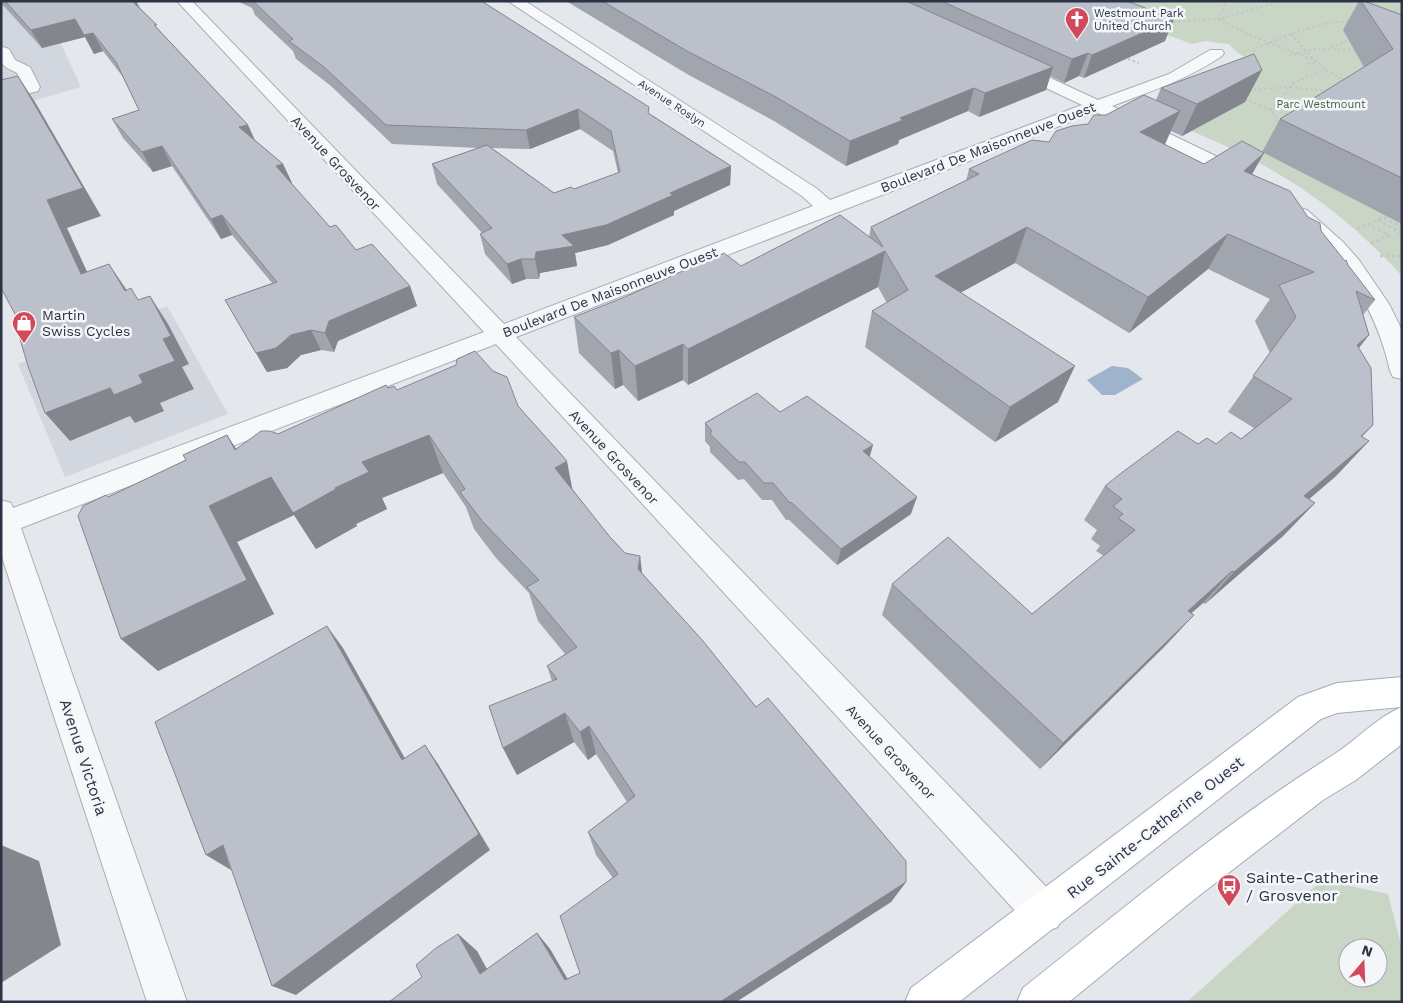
<svg xmlns="http://www.w3.org/2000/svg" width="1403" height="1003" font-family="'Work Sans',sans-serif">
<style>
.built{fill:#d2d6de}
.green{fill:#c9d6c5;fill-rule:evenodd}
.water{fill:#9fb4cc}
.lines{fill:none;stroke-linecap:round;stroke-linejoin:round}
.minor-casing{stroke:#a9aeb7;stroke-width:2}
.major-casing{stroke:#a3abb8;stroke-width:2}
.path-far1{stroke:#c2c5cb;stroke-width:2;stroke-dasharray:2.5 2.5;stroke-linecap:butt}
.path{stroke:#c2c5cb;stroke-width:2.5;stroke-dasharray:3 3;stroke-linecap:butt}
.minor{fill:#f7f8fa;fill-rule:evenodd}
.major{fill:#fff;fill-rule:evenodd}
.wall{fill:#a1a5ae;fill-rule:evenodd}
.shaded-wall{fill:#83868d}
.building{fill:#bbc0ca;stroke:#83868d}
.labels{text-anchor:middle;stroke-width:5;stroke-linejoin:round;paint-order:stroke}
.far-poi-label{font-size:11px;fill:#2b3445;stroke:#f4f6f9;text-anchor:start}
.far-street-label{font-size:11px;fill:#2b3445;stroke:#f4f6f9}
.far-park-label{font-size:11px;fill:#3f6138;stroke:#f4f6f9}
.street-label{font-size:14px;fill:#2b3445;stroke:#f4f6f9}
.poi-label{font-size:14px;fill:#2b3445;stroke:#f4f6f9;text-anchor:start}
.near-street-label{font-size:16px;fill:#2b3445;stroke:#f4f6f9}
.near-poi-label{font-size:16px;fill:#2b3445;stroke:#f4f6f9;text-anchor:start}
</style>
<rect width="100%" height="100%" fill="#e4e7ec"/>
<!-- built -->
<g class="built">
<path d="M 1,1 L 41,1 L 81,87 L 1,110 Z"/>
<path d="M 167,306 L 228,414 L 65,477 L 18,364 Z"/>
</g>
<!-- green -->
<g class="green">
<path d="M 1076,1 L 1402,1 L 1402,276 C 1360,230 1314,192 1259,163 C 1225,144 1188,130 1152,114 L 1253,61 C 1245,57 1234,52 1229,44 L 1205,41 L 1192,44 Z"/>
<path d="M 1322,880 L 1388,894 L 1402,949 L 1402,1002 L 1187,1002 ZM 1348,948 L 1378,948 L 1378,978 L 1348,978 Z"/>
</g>
<!-- water -->
<path class="water" d="M 1112,366 L 1128,368 L 1143,379 L 1115,395 L 1102,395 L 1087,380 Z"/>
<g class="lines">
<!-- minor casing -->
<g class="minor-casing">
<g id="minor">
<path d="M 177,1 L 192,1 L 504,324 L 813,206 L 802,196 L 508,1 L 525,1 L 816,188 L 830,200 L 1082,105 L 1008,70 L 1006,67 L 1008,64 L 1020,64 L 1098,100 L 1169,74 L 1210,50 L 1222,50 L 1224,53 L 1222,56 C 1186,80 1152,91 1112,106 L 1251,173 L 1254,177 L 1251,181 L 1244,183 L 1237,181 L 1096,112 L 516,337 L 1058,899 L 1063,913 L 1058,927 L 1044,932 L 1030,927 L 496,344 L 21,528 L 187,1002 L 147,1002 L 1,554 L 1,500 L 11,503 L 13,508 L 484,332 Z"/>
<path d="M 3,47 L 9,49 L 15,60 L 30,67 L 40,87 L 38,91 L 1,100 L 1,90 L 22,84 L 17,73 C 1,65 1,66 1,48 Z"/>
<path d="M 1300,208 L 1307,210 L 1343,242 L 1359,260 L 1389,304 L 1402,330 L 1402,379 L 1393,377 L 1390,371 C 1380,325 1360,287 1329,252 C 1317,239 1300,228 1290,214 L 1293,210 Z"/>
</g>
</g>
<!-- major casing -->
<g class="major-casing">
<g id="major">
<path d="M 1402,677 L 1402,707 L 1337,713 L 1321,719 L 959,1002 L 905,1002 L 911,988 L 1298,697 L 1337,683 Z"/>
<path d="M 1402,707 L 1402,744 L 1356,780 L 1323,800 L 1196,898 L 1069,1002 L 1017,1002 L 1023,988 C 1123,909 1222,825 1330,757 C 1355,742 1375,718 1402,707 Z"/>
</g>
</g>
<!-- path-far1 -->
<g class="path-far1">
<path d="M 1282,1 L 1219,19 L 1252,36 L 1316,61 L 1326,70 L 1347,81"/>
<path d="M 1395,1 L 1402,4"/>
<path d="M 1390,13 L 1402,7"/>
<path d="M 1168,22 L 1219,19 L 1226,1"/>
<path d="M 1291,34 L 1313,59"/>
<path d="M 1331,47 L 1341,44 L 1350,38"/>
<path d="M 1289,56 L 1313,49 L 1357,50"/>
<path d="M 1251,57 L 1256,48 L 1291,34 L 1327,23 L 1350,21"/>
<path d="M 1128,59 L 1139,63"/>
<path d="M 1308,64 L 1317,63"/>
<path d="M 1249,90 L 1290,87 L 1295,82 L 1326,70"/>
<path d="M 1245,99 L 1271,110 L 1280,125"/>
<path d="M 1271,110 L 1290,87 L 1330,91"/>
</g>
<!-- path -->
<g class="path">
<path d="M 1384,218 L 1402,227"/>
<path d="M 1378,220 L 1402,234"/>
<path d="M 1367,224 L 1389,235 L 1370,244"/>
<path d="M 1357,229 L 1386,216"/>
<path d="M 1380,256 L 1402,256"/>
</g>
<!-- minor -->
<use href="#minor" class="minor"/>
<!-- major -->
<use href="#major" class="major"/>
</g>
<!-- wall -->
<g class="wall">
<path d="M 1,1 L 136,1 L 140,8 L 161,32 L 248,125 L 255,140 L 283,164 L 292,183 L 291,183 L 330,227 L 356,250 L 410,286 L 417,306 L 338,341 L 334,352 L 321,350 L 301,355 L 287,368 L 267,372 L 225,300 L 272,283 L 232,235 L 221,239 L 172,166 L 153,172 L 123,138 L 112,119 L 139,110 L 123,77 L 103,51 L 94,54 L 85,37 L 42,48 L 1,3 Z"/>
<path d="M 237,1 L 484,1 L 485,4 L 650,114 L 731,166 L 730,185 L 674,211 L 674,215 L 608,245 L 575,253 L 577,266 L 540,273 L 539,279 L 526,279 L 512,284 L 485,254 L 480,234 L 482,233 L 437,184 L 432,164 L 478,148 L 392,144 L 331,86 L 296,59 L 293,51 L 255,15 L 252,8 ZM 580,129 L 613,151 L 618,173 L 574,189 L 554,193 L 492,148 L 530,149 Z"/>
<path d="M 566,1 L 1127,1 L 1165,41 L 1084,78 L 1079,76 L 1064,83 L 1050,76 L 1046,90 L 979,117 L 968,111 L 899,140 L 898,144 L 846,166 L 774,121 L 687,74 Z"/>
<path d="M 1359,1 L 1364,1 L 1402,15 L 1402,224 L 1264,153 L 1252,174 L 1308,217 L 1321,231 L 1375,300 L 1363,315 L 1369,335 L 1359,348 L 1373,425 L 1362,437 L 1369,441 L 1336,476 L 1309,499 L 1315,503 L 1283,536 L 1205,604 L 1203,603 L 1191,613 L 1194,615 L 1165,646 L 1040,769 L 882,615 L 892,584 L 1032,614 L 1104,556 L 1096,551 L 1100,546 L 1091,539 L 1097,530 L 1084,520 L 1105,486 L 1198,444 L 1216,444 L 1241,439 L 1254,428 L 1228,412 L 1270,353 L 1255,321 L 1270,299 L 1208,269 L 1129,333 L 1015,263 L 960,293 L 1058,402 L 995,442 L 865,347 L 872,311 L 887,303 L 878,287 L 688,385 L 683,380 L 638,401 L 623,385 L 615,389 L 579,353 L 574,317 L 741,266 L 869,237 L 871,227 L 966,181 L 969,169 L 1049,142 L 1088,124 L 1106,115 L 1156,100 L 1161,88 L 1262,70 L 1245,102 L 1182,136 L 1171,131 L 1165,145 L 1204,164 L 1262,152 L 1280,119 L 1364,67 L 1343,30 Z"/>
<path d="M 388,388 L 397,390 L 518,406 L 573,490 L 610,537 L 625,553 L 640,556 L 642,573 L 906,882 L 891,902 L 736,1002 L 389,1002 L 422,977 L 458,934 L 477,951 L 487,969 L 537,933 L 550,949 L 567,979 L 580,973 L 613,878 L 596,855 L 588,832 L 627,802 L 596,754 L 588,760 L 574,742 L 517,775 L 503,748 L 552,681 L 547,666 L 565,654 L 538,621 L 529,593 L 496,558 L 474,529 L 466,507 L 443,473 L 382,498 L 387,509 L 356,524 L 357,526 L 316,549 L 294,515 L 237,542 L 274,614 L 158,671 L 108,497 L 186,460 L 227,435 L 236,449 L 278,434 Z"/>
<path d="M 780,412 L 870,457 L 911,514 L 837,565 L 789,520 L 786,520 L 772,500 L 762,500 L 744,479 L 738,480 L 710,452 L 710,447 L 705,441 L 705,423 Z"/>
</g>
<!-- shaded-wall -->
<g class="shaded-wall">
<path d="M 130,1 L 136,1 L 142,14 Z"/>
<path d="M 75,19 L 85,37 L 42,48 L 31,30 Z"/>
<path d="M 1174,19 L 1165,41 L 1084,78 L 1092,55 Z"/>
<path d="M 93,33 L 103,51 L 94,54 L 84,35 Z"/>
<path d="M 1088,53 L 1079,76 L 1064,83 L 1072,59 Z"/>
<path d="M 1053,67 L 1046,90 L 979,117 L 985,93 Z"/>
<path d="M 1262,70 L 1245,102 L 1182,136 L 1197,104 Z"/>
<path d="M 18,76 L 35,102 L 101,216 L 67,228 L 101,302 L 81,274 L 47,200 Z"/>
<path d="M 974,88 L 968,111 L 899,140 L 898,144 L 846,166 L 850,141 L 900,118 Z"/>
<path d="M 578,109 L 580,129 L 530,149 L 526,130 Z"/>
<path d="M 1180,111 L 1164,145 L 1140,132 Z"/>
<path d="M 248,125 L 256,144 L 239,127 Z"/>
<path d="M 162,146 L 172,166 L 153,172 L 142,152 Z"/>
<path d="M 1264,153 L 1244,188 L 1244,171 Z"/>
<path d="M 283,164 L 292,183 L 284,186 L 276,166 Z"/>
<path d="M 731,166 L 730,185 L 674,211 L 674,215 L 608,245 L 575,253 L 577,266 L 540,273 L 539,279 L 535,259 L 536,252 L 562,235 L 670,193 Z"/>
<path d="M 222,215 L 232,235 L 221,239 L 211,219 Z"/>
<path d="M 1027,227 L 1015,263 L 925,312 L 935,276 Z"/>
<path d="M 1228,234 L 1208,269 L 1129,333 L 1148,297 Z"/>
<path d="M 885,251 L 878,287 L 688,385 L 688,349 Z"/>
<path d="M 521,259 L 526,279 L 512,284 L 507,264 Z"/>
<path d="M 109,264 L 128,292 L 125,291 Z"/>
<path d="M 410,286 L 417,306 L 338,341 L 334,352 L 325,333 L 329,321 Z"/>
<path d="M 150,296 L 168,324 L 189,364 L 182,367 L 194,389 L 160,403 L 164,411 L 135,423 L 130,416 L 70,441 L 45,413 L 139,375 L 163,339 Z"/>
<path d="M 311,330 L 321,350 L 301,355 L 287,368 L 267,372 L 256,353 L 291,335 Z"/>
<path d="M 1369,335 L 1340,371 L 1357,345 Z"/>
<path d="M 683,344 L 683,380 L 638,401 L 635,366 Z"/>
<path d="M 619,350 L 623,385 L 615,389 L 611,353 Z"/>
<path d="M 1075,366 L 1058,402 L 995,442 L 1010,407 Z"/>
<path d="M 227,435 L 252,473 L 271,477 L 335,488 L 362,462 L 429,435 L 443,473 L 382,498 L 387,509 L 356,524 L 357,526 L 316,549 L 294,515 L 237,542 L 274,614 L 158,671 L 121,639 L 209,506 L 235,450 Z"/>
<path d="M 1369,441 L 1336,476 L 1273,530 L 1304,496 Z"/>
<path d="M 873,445 L 868,463 L 863,451 Z"/>
<path d="M 567,461 L 574,498 L 555,468 Z"/>
<path d="M 917,497 L 911,514 L 837,565 L 841,549 Z"/>
<path d="M 1315,503 L 1283,536 L 1205,604 L 1234,572 Z"/>
<path d="M 640,556 L 644,591 L 638,569 Z"/>
<path d="M 1232,571 L 1203,603 L 1160,641 L 1188,611 Z"/>
<path d="M 1194,615 L 1165,646 L 1040,769 L 1063,743 Z"/>
<path d="M 327,626 L 343,648 L 416,778 L 402,760 Z"/>
<path d="M 565,713 L 574,742 L 517,775 L 503,748 Z"/>
<path d="M 589,726 L 596,754 L 588,760 L 580,732 Z"/>
<path d="M 425,745 L 438,764 L 490,850 L 296,995 L 272,986 Z"/>
<path d="M 1,845 L 39,861 L 61,945 L 1,983 Z"/>
<path d="M 223,845 L 231,870 L 206,855 Z"/>
<path d="M 906,882 L 891,902 L 736,1002 L 720,1002 Z"/>
<path d="M 537,933 L 550,949 L 576,993 L 565,980 Z"/>
<path d="M 458,934 L 477,951 L 497,988 L 480,974 Z"/>
</g>
<!-- building -->
<g class="building">
<path d="M 5,1 L 132,1 L 157,25 L 154,25 L 248,125 L 239,127 L 283,164 L 276,166 L 330,227 L 336,225 L 356,250 L 372,244 L 410,286 L 329,321 L 325,333 L 311,330 L 291,335 L 276,348 L 256,353 L 225,300 L 277,282 L 222,215 L 211,219 L 162,146 L 142,152 L 112,119 L 139,110 L 116,62 L 93,33 L 84,35 L 75,19 L 31,30 Z"/>
<path d="M 253,1 L 484,1 L 483,2 L 649,107 L 648,113 L 731,166 L 670,193 L 673,195 L 606,225 L 562,235 L 574,246 L 536,252 L 535,259 L 521,259 L 507,264 L 480,234 L 492,228 L 432,164 L 487,145 L 554,193 L 571,187 L 574,189 L 620,172 L 611,131 L 578,109 L 526,130 L 386,125 L 324,67 L 289,41 L 293,39 Z"/>
<path d="M 602,1 L 906,1 L 1053,67 L 985,93 L 974,88 L 900,118 L 903,120 L 850,141 L 776,97 L 687,51 Z"/>
<path d="M 941,1 L 1127,1 L 1174,19 L 1092,55 L 1088,53 L 1072,59 Z"/>
<path d="M 1361,1 L 1364,1 L 1402,15 L 1402,178 L 1280,119 L 1393,49 Z"/>
<path d="M 1254,54 L 1262,70 L 1197,104 L 1161,88 Z"/>
<path d="M 18,76 L 83,188 L 47,200 L 81,274 L 109,264 L 125,291 L 131,288 L 138,300 L 150,296 L 171,336 L 163,339 L 175,361 L 139,375 L 143,383 L 114,395 L 110,388 L 45,413 L 28,366 L 17,329 L 22,327 L 1,288 L 1,80 Z"/>
<path d="M 1144,95 L 1180,111 L 1140,132 L 1204,164 L 1242,141 L 1264,153 L 1244,171 L 1290,191 L 1308,217 L 1320,223 L 1321,231 L 1345,261 L 1346,260 L 1348,265 L 1375,300 L 1356,291 L 1369,335 L 1357,345 L 1371,368 L 1373,425 L 1361,436 L 1369,441 L 1304,496 L 1315,503 L 1234,572 L 1232,571 L 1188,611 L 1194,615 L 1063,743 L 892,584 L 948,537 L 1032,614 L 1135,530 L 1118,518 L 1123,514 L 1113,506 L 1122,499 L 1105,486 L 1120,474 L 1178,431 L 1198,444 L 1207,438 L 1216,444 L 1231,432 L 1241,439 L 1292,399 L 1253,376 L 1296,317 L 1279,285 L 1314,272 L 1228,234 L 1148,297 L 1027,227 L 935,276 L 1075,366 L 1010,407 L 872,311 L 908,290 L 885,251 L 688,349 L 683,344 L 635,366 L 619,350 L 611,353 L 574,317 L 625,297 L 685,270 L 685,268 L 707,258 L 714,258 L 724,253 L 741,266 L 840,215 L 883,247 L 871,227 L 979,174 L 969,169 L 1032,140 L 1049,142 L 1056,131 L 1072,126 L 1088,124 L 1094,115 L 1106,115 Z"/>
<path d="M 475,351 L 493,371 L 507,377 L 518,406 L 567,461 L 555,468 L 610,537 L 625,553 L 640,556 L 638,569 L 703,641 L 756,707 L 768,698 L 906,861 L 906,882 L 720,1002 L 389,1002 L 422,977 L 416,965 L 436,948 L 458,934 L 480,974 L 537,933 L 565,980 L 580,973 L 560,916 L 618,874 L 588,832 L 635,796 L 589,726 L 580,732 L 565,713 L 503,748 L 489,706 L 557,679 L 547,666 L 577,647 L 527,587 L 539,580 L 483,522 L 460,492 L 465,489 L 429,435 L 362,462 L 369,472 L 335,488 L 336,489 L 293,513 L 271,477 L 209,506 L 247,580 L 121,639 L 78,516 L 83,506 L 106,495 L 108,497 L 186,460 L 183,455 L 227,435 L 235,450 L 261,431 L 270,431 L 278,434 L 386,385 L 388,388 L 394,386 L 397,390 L 456,365 L 457,359 Z"/>
<path d="M 757,393 L 780,412 L 807,396 L 873,445 L 863,451 L 917,497 L 841,549 L 792,503 L 789,502 L 773,483 L 764,483 L 745,462 L 739,462 L 710,434 L 712,431 L 705,423 Z"/>
<path d="M 327,626 L 402,760 L 425,745 L 479,834 L 272,986 L 223,845 L 206,855 L 155,722 Z"/>
</g>
<!-- icons -->
<defs>
<g id="church-pin" transform="scale(1.25)"><path d="M0 17L-7.5 6A9.5 9.5 0 1 1 7.5 6Z" fill="#d1495b" stroke="#f4f6f9"/><path d="M-1.2-6h2.4v3.5h3.3v2.4h-3.3V6h-2.4V-.1h-3.3v-2.4h3.3Z" fill="#fff"/></g>
<g id="shop-pin" transform="scale(1.25)"><path d="M0 17L-7.5 6A9.5 9.5 0 1 1 7.5 6Z" fill="#d1495b" stroke="#f4f6f9"/><path d="M-5-2.5h2.3a2.7 3.5 0 0 1 5.4 0H5L5.5 6h-11ZM-1.5-2.5h3a1.5 2.3 0 0 0-3 0Z" fill="#fff"/></g>
<g id="bus-pin" transform="scale(1.25)"><path d="M0 17L-7.5 6A9.5 9.5 0 1 1 7.5 6Z" fill="#d1495b" stroke="#f4f6f9"/><path d="M-5-6H5V4H4V6H2V4H-2V6H-4V4H-5ZM-3.5-4V0h7V-4ZM-3.5 1.2v1.5H-2V1.2ZM2 1.2v1.5H3.5V1.2Z" fill="#fff"/></g>
</defs>
<g fill-rule="evenodd">
<use href="#church-pin" x="1077" y="19"/>
<use href="#shop-pin" x="24" y="323"/>
<use href="#bus-pin" x="1229" y="886"/>
</g>
<g class="labels">
<!-- far-poi labels -->
<g class="far-poi-label">
<text x="1094" y="17">Westmount Park<tspan x="1094" dy="13">United Church</tspan></text>
</g>
<!-- far-street labels -->
<g class="far-street-label">
<text transform="translate(672 103) rotate(33)" y="4">Avenue Roslyn</text>
</g>
<!-- far-park labels -->
<g class="far-park-label">
<text x="1321" y="108">Parc Westmount</text>
</g>
<!-- street labels -->
<g class="street-label">
<text transform="translate(988 147) rotate(-21)" y="5">Boulevard De Maisonneuve Ouest</text>
<text transform="translate(336 163) rotate(47)" y="5">Avenue Grosvenor</text>
<text transform="translate(610 292) rotate(-21)" y="5">Boulevard De Maisonneuve Ouest</text>
<text transform="translate(614 457) rotate(47)" y="5">Avenue Grosvenor</text>
<text transform="translate(891 752) rotate(47)" y="5">Avenue Grosvenor</text>
</g>
<!-- poi labels -->
<g class="poi-label">
<text x="42" y="320">Martin<tspan x="42" dy="16">Swiss Cycles</tspan></text>
</g>
<!-- near-street labels -->
<g class="near-street-label">
<text transform="translate(84 757) rotate(72)" y="6">Avenue Victoria</text>
<text transform="translate(1155 827) rotate(-38)" y="6">Rue Sainte-Catherine Ouest</text>
</g>
<!-- near-poi labels -->
<g class="near-poi-label">
<text x="1246" y="883">Sainte-Catherine<tspan x="1246" dy="18">/ Grosvenor</tspan></text>
</g>
</g>
<!-- border -->
<rect width="1403" height="1003" fill="none" stroke="#2b3445" stroke-width="5"/>
<!-- north arrow -->
<g transform="translate(1363 963) rotate(19)"><circle r="24" fill="#f4f6f9" stroke="#a4a8b1"/>
<path d="M0-4L9 19L0 12L-9 19Z" fill="#d1495b"/>
<text y="-8" font-size="14" font-weight="bold" text-anchor="middle" fill="#2b3445">N</text>
</g>
</svg>
